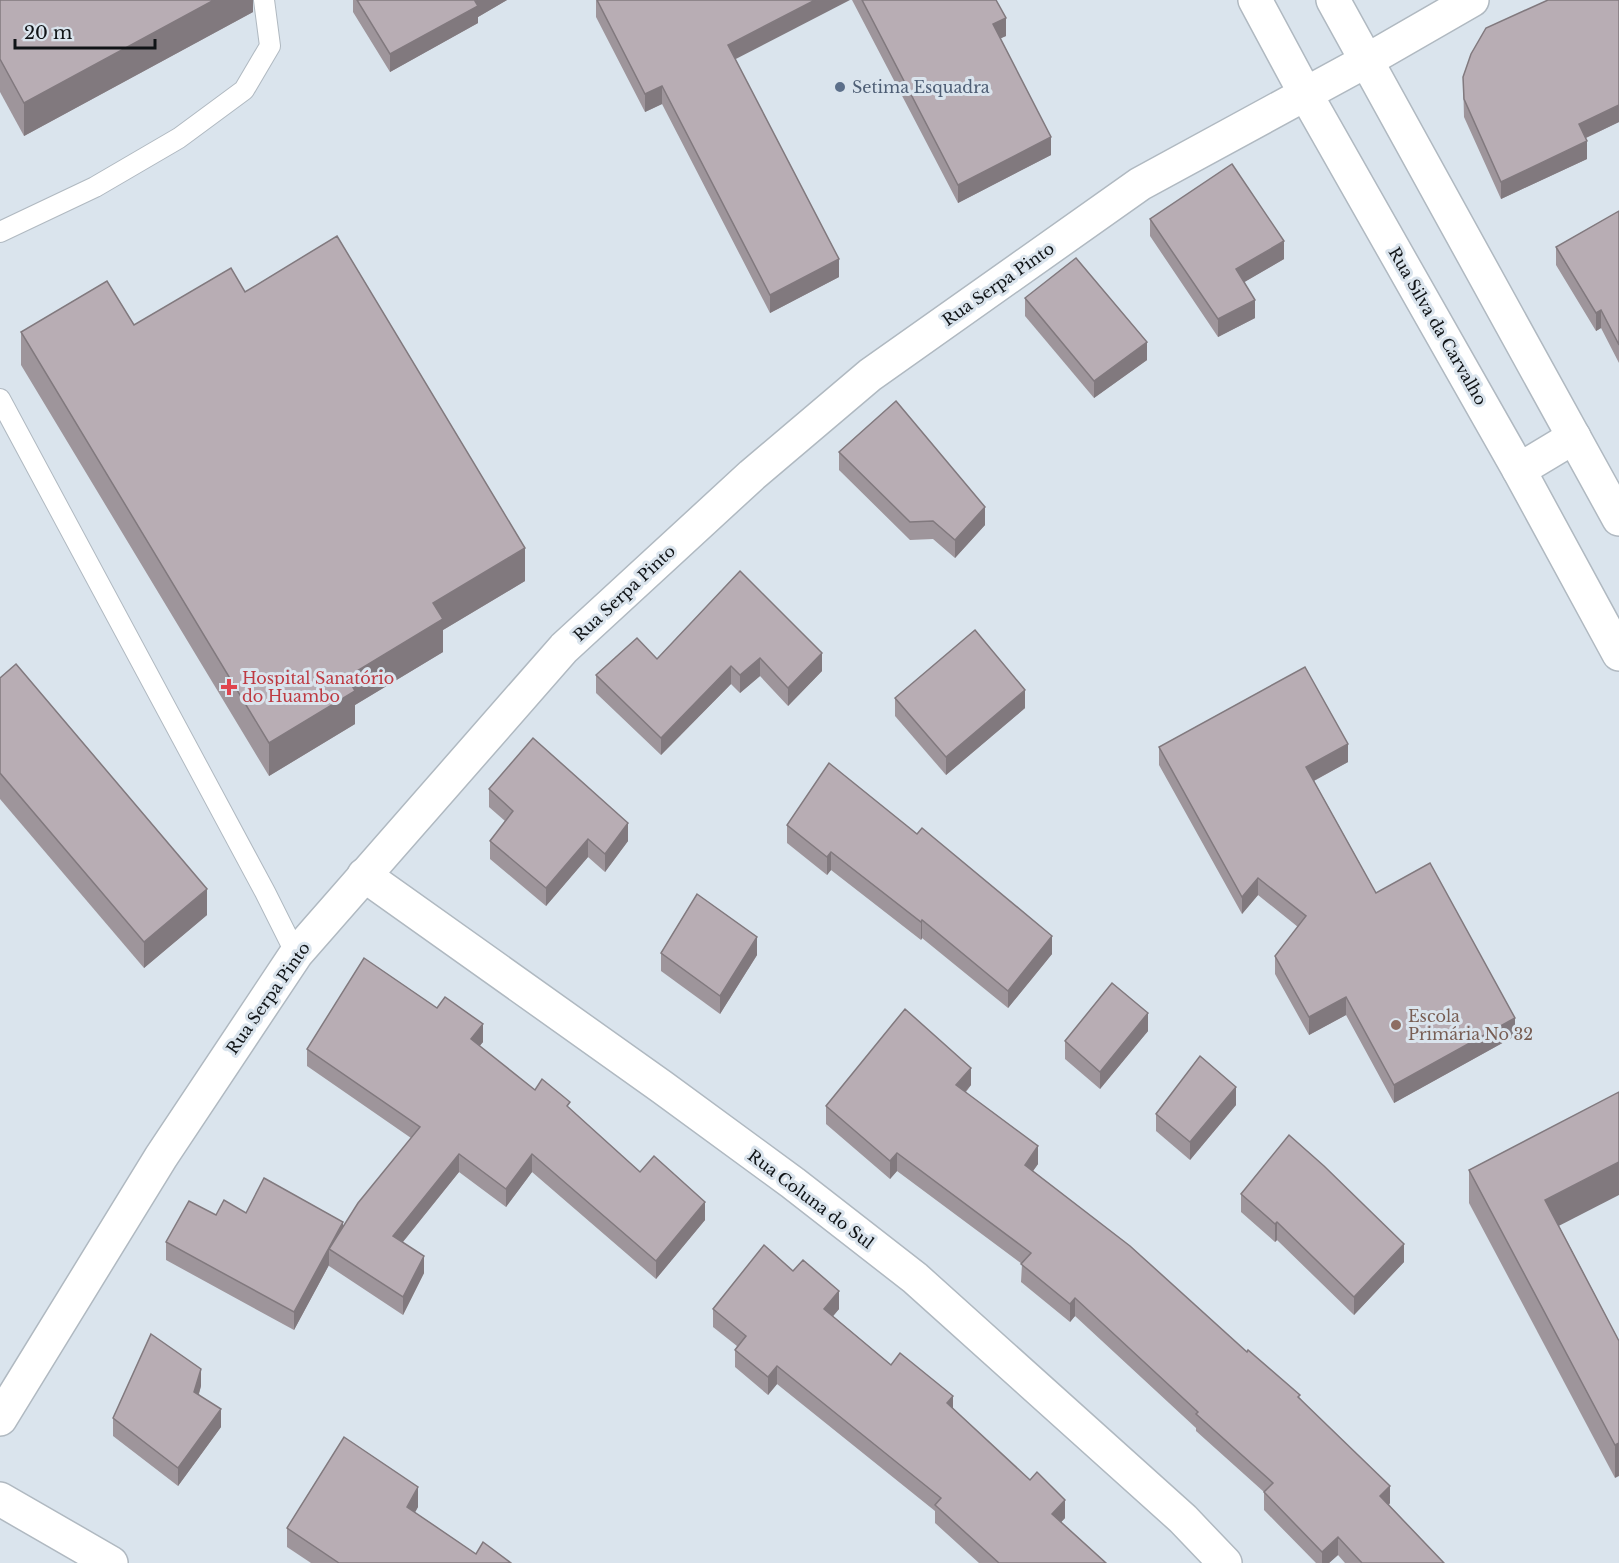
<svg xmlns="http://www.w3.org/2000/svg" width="1619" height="1563" font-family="'Libre Baskerville',serif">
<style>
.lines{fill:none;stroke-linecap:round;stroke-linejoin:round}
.service-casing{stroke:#b0b9c1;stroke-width:22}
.minor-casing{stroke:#b0b9c1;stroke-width:36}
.tertiary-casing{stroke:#b0b9c1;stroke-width:36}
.service{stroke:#fff;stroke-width:20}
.minor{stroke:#fff;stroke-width:33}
.tertiary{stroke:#fff;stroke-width:33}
.wall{fill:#9e959b}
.shaded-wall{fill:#81797e}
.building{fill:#b8adb4;stroke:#81797e;stroke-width:1.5}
.service-dot{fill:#5c6f8a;stroke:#dae4ed;stroke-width:2}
.health-dot{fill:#e0444e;stroke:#dae4ed;stroke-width:2}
.education-dot{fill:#8d6e63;stroke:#dae4ed;stroke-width:2}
.labels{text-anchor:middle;stroke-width:6;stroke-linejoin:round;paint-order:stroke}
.service-label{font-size:16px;fill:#4e5e75;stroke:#dae4ed;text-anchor:start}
.street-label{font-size:16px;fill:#101417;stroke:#dae4ed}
.health-label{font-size:16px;fill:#be3a42;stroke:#dae4ed;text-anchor:start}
.education-label{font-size:16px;fill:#785e54;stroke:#dae4ed;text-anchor:start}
</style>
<rect width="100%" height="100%" fill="#dae4ed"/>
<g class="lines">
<!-- service casing -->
<g class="service-casing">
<g id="service">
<path d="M 0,232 L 95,187 L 179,138 L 244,90 L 270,46 L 264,0"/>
<path d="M 0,399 L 265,892 L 296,954"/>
</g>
</g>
<!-- minor casing -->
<g class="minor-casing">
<path id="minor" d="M 364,875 L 662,1087 L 793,1183 L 915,1278 L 1183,1519 L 1225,1563"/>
</g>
<!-- tertiary casing -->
<g class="tertiary-casing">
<g id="tertiary">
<path d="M 1255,0 L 1305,93 L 1519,470 L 1619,654"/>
<path d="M 1333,0 L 1619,519"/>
<path d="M 1519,470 L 1574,437"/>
<path d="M 0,1419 L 161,1157 L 296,954 L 564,648 L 752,475 L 870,375 L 1140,184 L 1366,61 L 1472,0"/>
<path d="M 0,1499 L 111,1563"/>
</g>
</g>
<!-- service -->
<use href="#service" class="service"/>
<!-- minor -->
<use href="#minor" class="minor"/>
<!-- tertiary -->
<use href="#tertiary" class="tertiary"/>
</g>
<!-- wall -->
<g class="wall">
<path d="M 0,0 L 253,0 L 253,12 L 24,136 L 0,92 Z"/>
<path d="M 353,0 L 507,0 L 478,17 L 478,23 L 390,72 L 353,12 Z"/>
<path d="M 596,0 L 735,59 L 839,277 L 770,313 L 662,104 L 645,112 L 596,17 Z"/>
<path d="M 852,0 L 996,0 L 1006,36 L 1000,38 L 1051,155 L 958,203 Z"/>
<path d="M 1463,77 L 1619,122 L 1586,138 L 1587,159 L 1501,199 L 1464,117 Z"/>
<path d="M 1619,211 L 1619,363 L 1601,328 L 1596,331 L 1556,265 L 1556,247 Z"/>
<path d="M 1150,219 L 1284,259 L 1244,282 L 1255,318 L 1218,337 L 1150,236 Z"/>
<path d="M 245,292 L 525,581 L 443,630 L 443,652 L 355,705 L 355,724 L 269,776 L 21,365 L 21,332 L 134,325 Z"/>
<path d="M 1025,298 L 1147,360 L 1094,398 L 1025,316 Z"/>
<path d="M 839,452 L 985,525 L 955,558 L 933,539 L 910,540 L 839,470 Z"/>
<path d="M 740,571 L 822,671 L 788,706 L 760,676 L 740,693 L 731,684 L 661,755 L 596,693 L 596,675 L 657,659 Z"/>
<path d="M 0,678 L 207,915 L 144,968 L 0,799 Z"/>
<path d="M 895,698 L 1025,708 L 946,775 L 895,716 Z"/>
<path d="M 1159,747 L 1348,762 L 1314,781 L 1376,893 L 1515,1036 L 1394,1103 L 1346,1015 L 1309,1035 L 1275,974 L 1275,956 L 1298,927 L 1258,895 L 1242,914 L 1159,765 Z"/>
<path d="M 489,789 L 628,841 L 605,872 L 588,857 L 546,906 L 490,859 L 490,841 L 505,821 L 489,807 Z"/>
<path d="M 787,825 L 1052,954 L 1008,1008 L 922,938 L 921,940 L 831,870 L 827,875 L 787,843 Z"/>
<path d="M 661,953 L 757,955 L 720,1014 L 661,971 Z"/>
<path d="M 437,1008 L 483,1042 L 479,1046 L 535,1090 L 570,1109 L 640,1172 L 705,1220 L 656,1279 L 532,1172 L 506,1207 L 459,1172 L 403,1242 L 424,1273 L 403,1315 L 329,1266 L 329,1265 L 294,1330 L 166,1260 L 166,1242 L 216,1215 L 246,1213 L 343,1227 L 411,1138 L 307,1066 L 307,1049 Z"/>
<path d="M 1148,1031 L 1100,1089 L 1065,1059 L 1065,1041 Z"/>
<path d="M 971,1085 L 966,1092 L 1038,1164 L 1033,1171 L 1300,1398 L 1390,1503 L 1389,1505 L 1444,1563 L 1345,1563 L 1338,1555 L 1329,1563 L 1316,1563 L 1264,1510 L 1264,1492 L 1196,1431 L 1196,1428 L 1075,1316 L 1070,1322 L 1021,1282 L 1022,1264 L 897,1171 L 890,1179 L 826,1124 L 826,1106 Z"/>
<path d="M 1236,1105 L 1190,1160 L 1156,1131 L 1156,1114 Z"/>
<path d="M 1469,1170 L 1559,1226 L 1619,1341 L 1615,1478 L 1469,1203 Z"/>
<path d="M 1241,1194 L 1404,1262 L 1354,1315 L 1277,1240 L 1275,1242 L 1241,1212 Z"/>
<path d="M 713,1309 L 839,1309 L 833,1316 L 891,1365 L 953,1409 L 1065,1518 L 1061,1522 L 1106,1563 L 979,1563 L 935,1523 L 935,1511 L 777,1384 L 768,1395 L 735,1367 L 735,1350 L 737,1346 L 713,1327 Z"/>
<path d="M 201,1386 L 199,1394 L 221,1427 L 178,1486 L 113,1436 L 113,1418 Z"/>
<path d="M 418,1507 L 414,1513 L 476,1554 L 511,1563 L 311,1563 L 287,1547 L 287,1528 Z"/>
</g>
<!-- shaded-wall -->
<g class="shaded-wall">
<path d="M 214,0 L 253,0 L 253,12 L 24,136 L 24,103 Z"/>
<path d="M 477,0 L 507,0 L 478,17 L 478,23 L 390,72 L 390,54 Z"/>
<path d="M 815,0 L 850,0 L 728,63 L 728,45 Z"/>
<path d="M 1006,18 L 1006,36 L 993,42 L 993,24 Z"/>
<path d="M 662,86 L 662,104 L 645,112 L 645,94 Z"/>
<path d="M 1619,105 L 1619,122 L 1579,141 L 1579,124 Z"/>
<path d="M 1051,137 L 1051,155 L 958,203 L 958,185 Z"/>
<path d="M 1587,141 L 1587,159 L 1501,199 L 1501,182 Z"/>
<path d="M 1284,241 L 1284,259 L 1236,287 L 1236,269 Z"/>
<path d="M 839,259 L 839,277 L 770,313 L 770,295 Z"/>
<path d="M 1255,300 L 1255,318 L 1218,337 L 1218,319 Z"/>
<path d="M 1601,310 L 1601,328 L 1596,331 L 1596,313 Z"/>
<path d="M 1147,342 L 1147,360 L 1094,398 L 1094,381 Z"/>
<path d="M 985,507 L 985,525 L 955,558 L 955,540 Z"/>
<path d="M 525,548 L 525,581 L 443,630 L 443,652 L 355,705 L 355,724 L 269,776 L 269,743 L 433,603 Z"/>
<path d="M 822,653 L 822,671 L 788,706 L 788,688 Z"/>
<path d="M 760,658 L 760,676 L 740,693 L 740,675 Z"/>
<path d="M 731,666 L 731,684 L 661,755 L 661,738 Z"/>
<path d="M 1025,690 L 1025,708 L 946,775 L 946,757 Z"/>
<path d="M 1348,744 L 1348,762 L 1306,785 L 1306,767 Z"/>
<path d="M 628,823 L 628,841 L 605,872 L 605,854 Z"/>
<path d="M 588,839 L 588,857 L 546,906 L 546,888 Z"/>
<path d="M 831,852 L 831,870 L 827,875 L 827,857 Z"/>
<path d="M 1258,878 L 1258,895 L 1242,914 L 1242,897 Z"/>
<path d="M 207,889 L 207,915 L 144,968 L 144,942 Z"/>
<path d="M 922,920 L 922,938 L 921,940 L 921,922 Z"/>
<path d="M 1052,936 L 1052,954 L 1008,1008 L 1008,991 Z"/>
<path d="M 757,937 L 757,955 L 720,1014 L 720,996 Z"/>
<path d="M 1346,997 L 1346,1015 L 1309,1035 L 1309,1017 Z"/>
<path d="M 1148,1013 L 1148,1031 L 1100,1089 L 1100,1072 Z"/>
<path d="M 1515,1018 L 1515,1036 L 1394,1103 L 1394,1085 Z"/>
<path d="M 483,1024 L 483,1042 L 471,1057 L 471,1039 Z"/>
<path d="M 971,1068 L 971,1085 L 956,1102 L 956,1085 Z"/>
<path d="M 1236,1087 L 1236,1105 L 1190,1160 L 1190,1142 Z"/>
<path d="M 1038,1146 L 1038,1164 L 1025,1182 L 1025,1165 Z"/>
<path d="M 897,1153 L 897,1171 L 890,1179 L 890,1161 Z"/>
<path d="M 459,1154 L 459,1172 L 393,1254 L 393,1236 Z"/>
<path d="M 532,1154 L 532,1172 L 506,1207 L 506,1189 Z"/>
<path d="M 1619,1162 L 1619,1195 L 1545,1233 L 1545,1200 Z"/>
<path d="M 705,1202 L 705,1220 L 656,1279 L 656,1261 Z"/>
<path d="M 343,1222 L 343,1240 L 329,1249 L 329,1265 L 294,1330 L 294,1312 Z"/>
<path d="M 1277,1222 L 1277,1240 L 1275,1242 L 1275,1224 Z"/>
<path d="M 1404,1244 L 1404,1262 L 1354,1315 L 1354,1297 Z"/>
<path d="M 424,1256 L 424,1273 L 403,1315 L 403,1297 Z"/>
<path d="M 839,1291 L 839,1309 L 824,1327 L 824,1309 Z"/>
<path d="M 1075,1298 L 1075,1316 L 1070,1322 L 1070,1304 Z"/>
<path d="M 777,1366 L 777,1384 L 768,1395 L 768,1377 Z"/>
<path d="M 201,1369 L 201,1386 L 194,1409 L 194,1392 Z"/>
<path d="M 953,1396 L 953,1413 L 947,1403 Z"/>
<path d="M 221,1409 L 221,1427 L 178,1486 L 178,1468 Z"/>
<path d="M 1619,1443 L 1619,1476 L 1615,1478 L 1615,1445 Z"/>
<path d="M 1390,1486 L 1390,1503 L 1380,1513 L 1380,1496 Z"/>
<path d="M 418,1487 L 418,1507 L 407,1527 L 407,1507 Z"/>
<path d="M 1065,1500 L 1065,1518 L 1052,1532 L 1052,1514 Z"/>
<path d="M 1338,1537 L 1338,1555 L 1329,1563 L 1322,1563 L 1322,1552 Z"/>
</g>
<!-- building -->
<g class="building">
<path d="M 0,0 L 214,0 L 24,103 L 0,59 Z"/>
<path d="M 357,0 L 477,0 L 475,1 L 478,6 L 390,54 Z"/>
<path d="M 597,0 L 815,0 L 728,45 L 839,259 L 770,295 L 662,86 L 645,94 Z"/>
<path d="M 862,0 L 996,0 L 1006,18 L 993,24 L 1051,137 L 958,185 Z"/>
<path d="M 1548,0 L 1619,0 L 1619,105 L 1579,124 L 1587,141 L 1501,182 L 1464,99 L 1463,77 L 1471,54 L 1486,28 Z"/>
<path d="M 1232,164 L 1284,241 L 1236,269 L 1255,300 L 1218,319 L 1150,219 Z"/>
<path d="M 1619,211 L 1619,345 L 1601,310 L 1596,313 L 1556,247 Z"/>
<path d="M 337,236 L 525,548 L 433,603 L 443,619 L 347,677 L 355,691 L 269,743 L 21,332 L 107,281 L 134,325 L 231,268 L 245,292 Z"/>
<path d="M 1076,258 L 1147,342 L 1094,381 L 1025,298 Z"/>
<path d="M 896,401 L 985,507 L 955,540 L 933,521 L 910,522 L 839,452 Z"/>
<path d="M 740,571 L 822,653 L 788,688 L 760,658 L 740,675 L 731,666 L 661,738 L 596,675 L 637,638 L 657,659 Z"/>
<path d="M 975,630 L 1025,690 L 946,757 L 895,698 Z"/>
<path d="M 16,664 L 207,889 L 144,942 L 0,773 L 0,678 Z"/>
<path d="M 1305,667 L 1348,744 L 1306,767 L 1376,893 L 1430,863 L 1515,1018 L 1394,1085 L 1346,997 L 1309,1017 L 1275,956 L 1306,916 L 1258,878 L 1242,897 L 1159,747 Z"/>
<path d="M 533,738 L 628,823 L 605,854 L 588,839 L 546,888 L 490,841 L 513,811 L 489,789 Z"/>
<path d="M 829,763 L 917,834 L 922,828 L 1052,936 L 1008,991 L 922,920 L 921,922 L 831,852 L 827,857 L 787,825 Z"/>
<path d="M 697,894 L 757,937 L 720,996 L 661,953 Z"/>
<path d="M 364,958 L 437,1008 L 445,997 L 483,1024 L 471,1039 L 535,1090 L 542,1079 L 570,1102 L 567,1106 L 640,1172 L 654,1156 L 705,1202 L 656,1261 L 532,1154 L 506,1189 L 459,1154 L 393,1236 L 424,1256 L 403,1297 L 329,1249 L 358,1203 L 420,1127 L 307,1049 Z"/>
<path d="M 1112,983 L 1148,1013 L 1100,1072 L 1065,1041 Z"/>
<path d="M 905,1009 L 971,1068 L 956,1085 L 1038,1146 L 1025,1165 L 1130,1246 L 1247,1352 L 1248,1350 L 1300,1395 L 1298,1397 L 1390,1486 L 1380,1496 L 1444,1563 L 1362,1563 L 1338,1537 L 1322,1552 L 1264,1492 L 1273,1483 L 1196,1414 L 1198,1412 L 1075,1298 L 1070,1304 L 1021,1264 L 1031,1253 L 897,1153 L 890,1161 L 826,1106 Z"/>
<path d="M 1200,1056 L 1236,1087 L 1190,1142 L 1156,1114 Z"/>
<path d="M 1619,1092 L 1619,1162 L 1545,1200 L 1619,1341 L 1619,1443 L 1615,1445 L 1469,1170 Z"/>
<path d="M 1289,1135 L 1324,1166 L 1404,1244 L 1354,1297 L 1277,1222 L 1275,1224 L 1241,1194 Z"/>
<path d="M 264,1178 L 343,1222 L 294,1312 L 166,1242 L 189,1201 L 216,1215 L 224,1200 L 246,1213 Z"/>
<path d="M 764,1245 L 793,1271 L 803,1260 L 839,1291 L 824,1309 L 891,1365 L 900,1353 L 953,1396 L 947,1403 L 1030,1480 L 1037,1472 L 1065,1500 L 1052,1514 L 1106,1563 L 999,1563 L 935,1505 L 941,1498 L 777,1366 L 768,1377 L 735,1350 L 746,1336 L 713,1309 Z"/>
<path d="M 151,1334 L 201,1369 L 194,1392 L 221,1409 L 178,1468 L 113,1418 Z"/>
<path d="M 344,1437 L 418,1487 L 407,1507 L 476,1554 L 483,1542 L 511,1563 L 339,1563 L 287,1528 Z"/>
</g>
<!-- markers -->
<circle class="service-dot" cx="840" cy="87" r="6"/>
<path class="health-dot" d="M226 678h6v6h6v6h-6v6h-6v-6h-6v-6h6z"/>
<circle class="education-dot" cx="1396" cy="1025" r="6"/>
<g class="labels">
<!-- service labels -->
<g class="service-label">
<text x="852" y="93">Setima Esquadra</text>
</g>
<!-- street labels -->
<g class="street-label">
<text transform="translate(998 284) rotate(-35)" y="6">Rua Serpa Pinto</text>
<text transform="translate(1438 326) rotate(60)" y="6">Rua Silva da Carvalho</text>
<text transform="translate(624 593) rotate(-43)" y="6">Rua Serpa Pinto</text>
<text transform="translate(268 998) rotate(-55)" y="6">Rua Serpa Pinto</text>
<text transform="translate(811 1199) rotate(37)" y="6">Rua Coluna do Sul</text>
</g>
<!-- health labels -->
<g class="health-label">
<text x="242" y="684">Hospital Sanatório<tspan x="242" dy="18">do Huambo</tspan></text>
</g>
<!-- education labels -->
<g class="education-label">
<text x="1408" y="1022">Escola<tspan x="1408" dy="18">Primária No 32</tspan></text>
</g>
</g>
<!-- scale -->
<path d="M15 39v9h140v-9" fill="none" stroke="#101417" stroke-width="3"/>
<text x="24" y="39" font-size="18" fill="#101417" stroke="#dae4ed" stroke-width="4.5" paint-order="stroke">20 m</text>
</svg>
